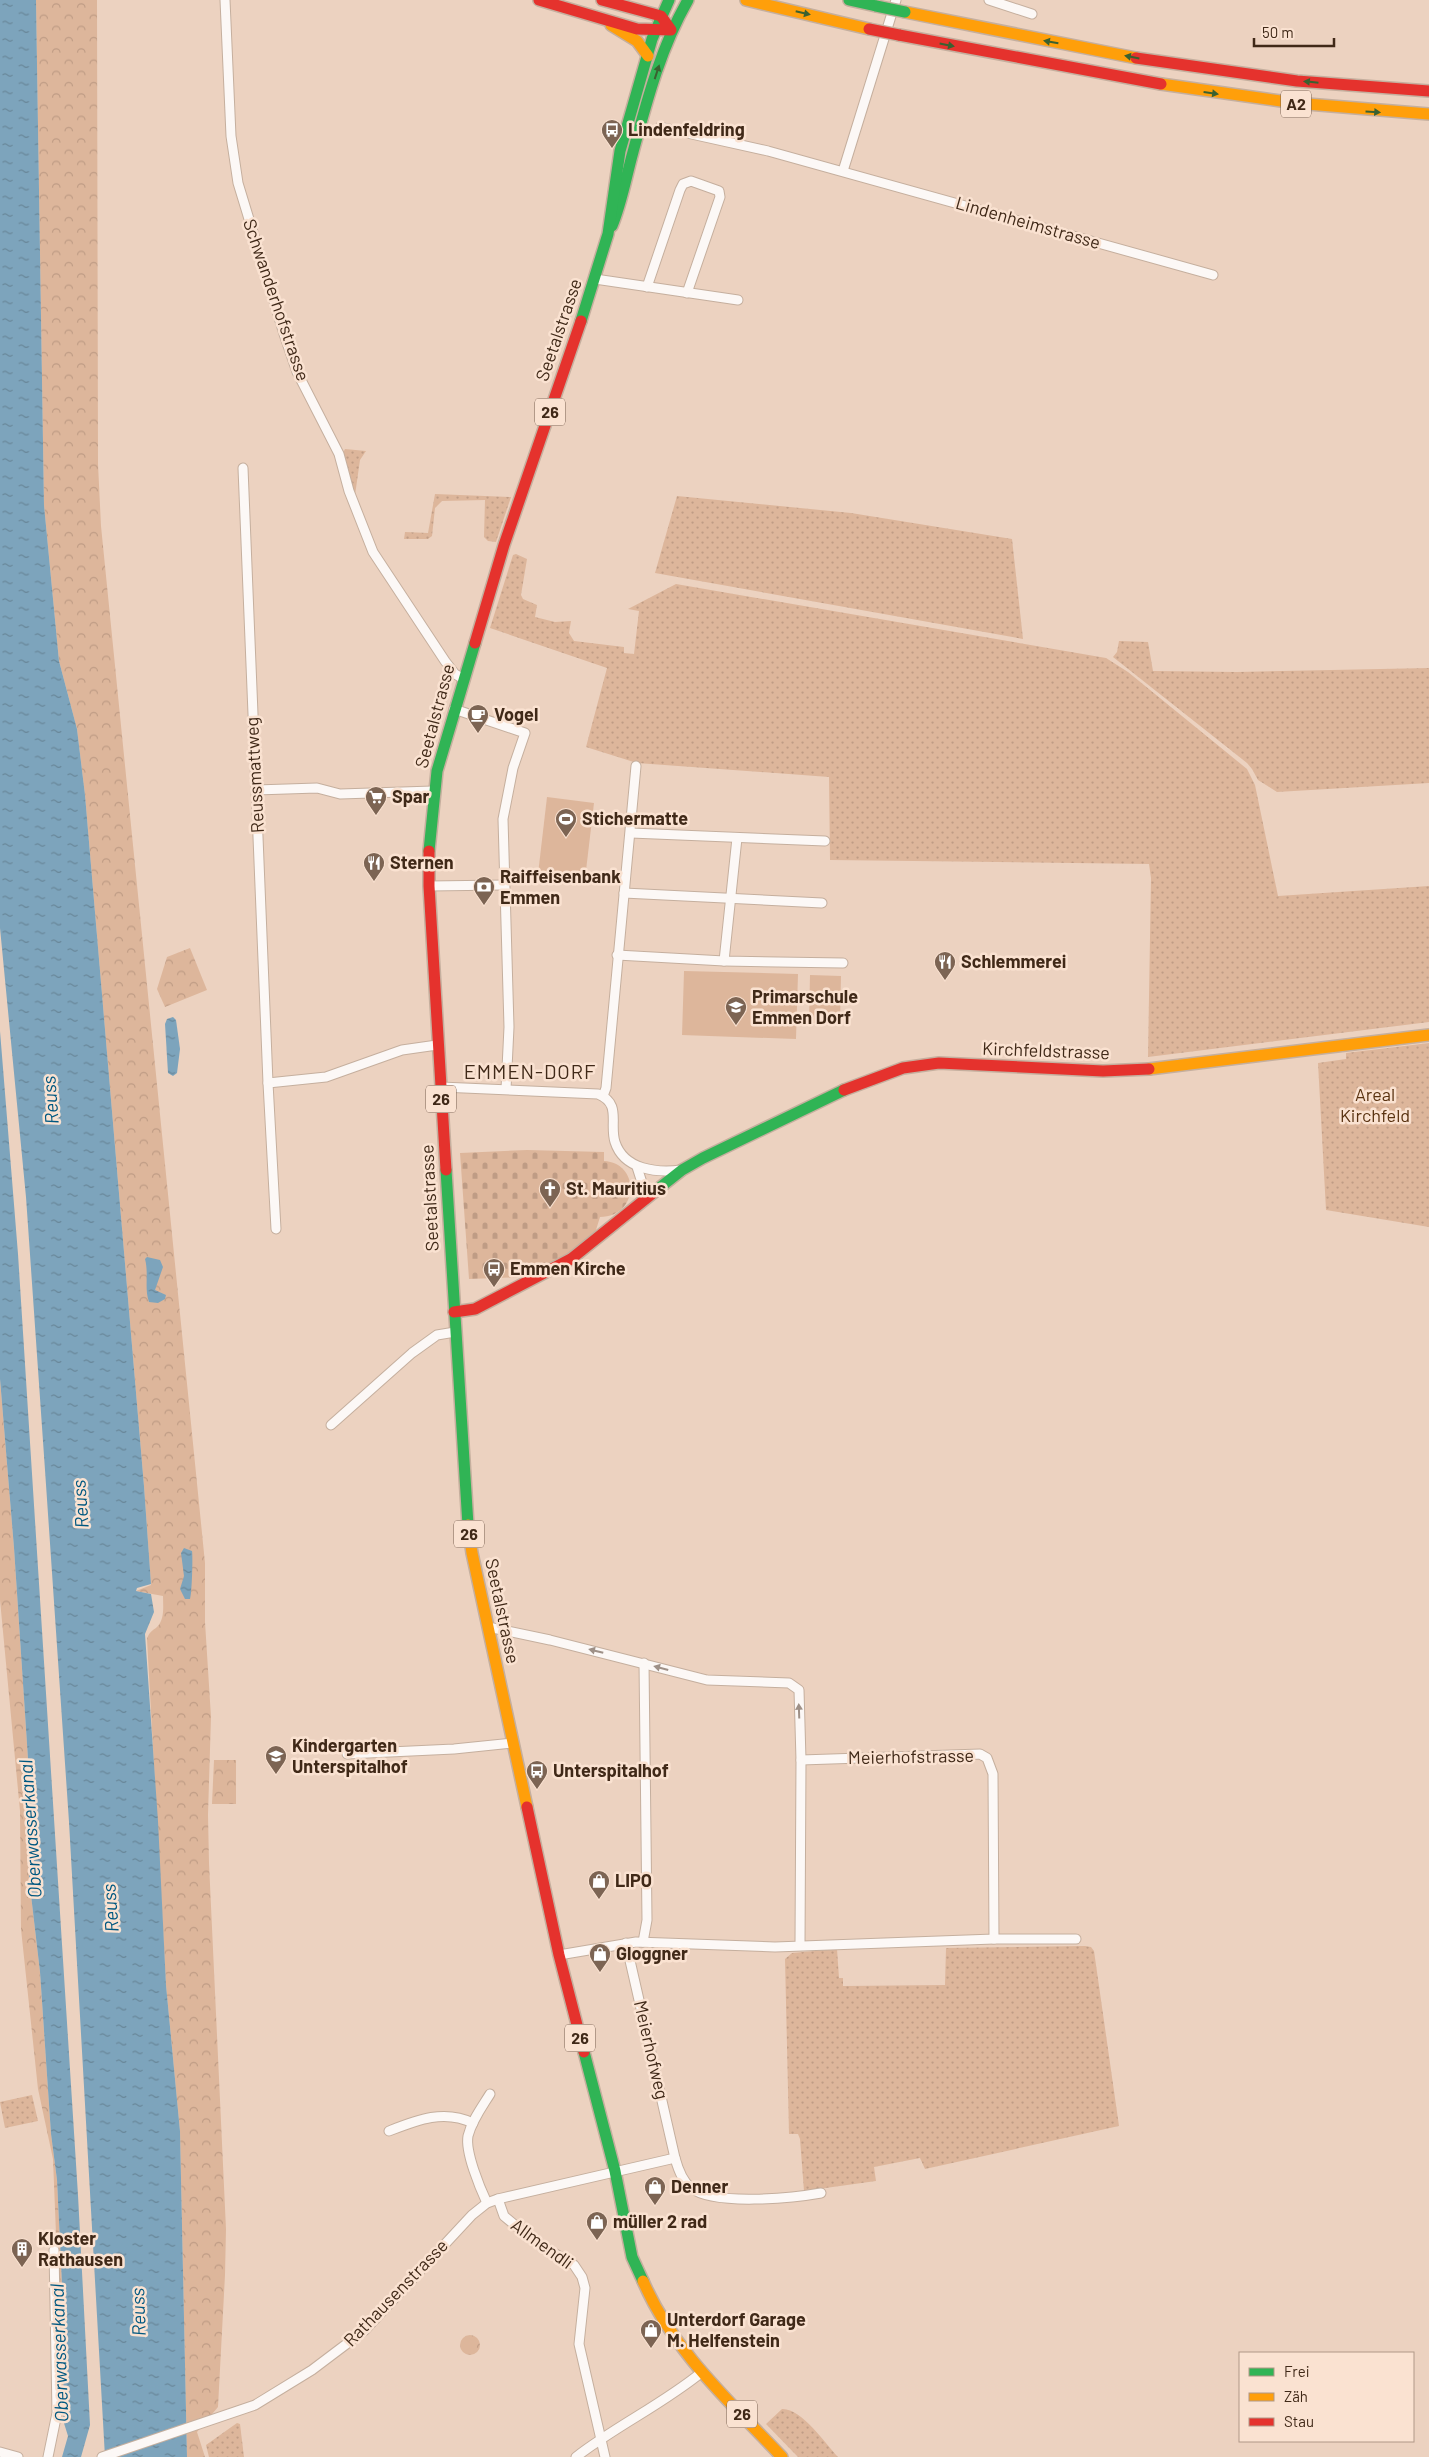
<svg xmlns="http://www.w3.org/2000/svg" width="1429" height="2457" font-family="Barlow,sans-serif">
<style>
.grass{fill:url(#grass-dots)}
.forest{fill:url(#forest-crowns)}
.cemetery{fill:url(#cemetery-stones)}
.pitch{fill:#ddb69b}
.water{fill:url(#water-ripples)}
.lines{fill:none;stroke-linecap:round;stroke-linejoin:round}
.street-casing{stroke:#c5af9e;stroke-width:11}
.fast-casing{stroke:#c5af9e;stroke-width:14}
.slow-casing{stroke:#c5af9e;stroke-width:14}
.jam-casing{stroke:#c5af9e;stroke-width:14}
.street{stroke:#fcf8f6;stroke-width:9}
.fast{stroke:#30b455;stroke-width:11}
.slow{stroke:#ff9f0a;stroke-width:11}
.jam{stroke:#e5322d;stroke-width:11}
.fast-bridge-casing{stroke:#c5af9e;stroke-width:14;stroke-linecap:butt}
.jam-bridge-casing{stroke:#c5af9e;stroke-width:14;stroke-linecap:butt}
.fast-bridge{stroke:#30b455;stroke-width:11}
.jam-bridge{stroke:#e5322d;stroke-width:11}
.oneway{fill:#3a6130}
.oneway2{fill:#9e9087}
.labels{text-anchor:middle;stroke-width:5;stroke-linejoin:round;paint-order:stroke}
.shield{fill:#fae2d1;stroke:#786050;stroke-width:1}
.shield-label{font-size:16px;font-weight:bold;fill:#402918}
.poi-label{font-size:18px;font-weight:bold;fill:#402918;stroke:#fae2d1;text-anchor:start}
.street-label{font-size:18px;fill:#402918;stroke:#fae2d1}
.park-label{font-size:18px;fill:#593210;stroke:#fae2d1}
.water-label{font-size:19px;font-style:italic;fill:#005881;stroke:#fae2d1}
.quarter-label{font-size:20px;letter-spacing:1px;fill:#402918;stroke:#fae2d1}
</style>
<defs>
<pattern id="grass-dots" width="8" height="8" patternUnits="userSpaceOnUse" patternTransform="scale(1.25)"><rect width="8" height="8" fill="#ddb69b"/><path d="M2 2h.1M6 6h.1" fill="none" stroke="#bf9c85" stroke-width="1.8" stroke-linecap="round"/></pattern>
<pattern id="forest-crowns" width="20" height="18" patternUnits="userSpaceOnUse" patternTransform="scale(1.25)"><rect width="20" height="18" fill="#ddb69b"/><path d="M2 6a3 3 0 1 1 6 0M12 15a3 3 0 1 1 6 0" fill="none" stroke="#bf9c85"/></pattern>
<pattern id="cemetery-stones" width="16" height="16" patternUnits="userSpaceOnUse" patternTransform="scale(1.25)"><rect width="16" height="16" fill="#ddb69b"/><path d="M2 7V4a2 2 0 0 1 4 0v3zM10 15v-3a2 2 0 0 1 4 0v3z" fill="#bf9c85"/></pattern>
<pattern id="water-ripples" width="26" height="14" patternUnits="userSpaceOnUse" patternTransform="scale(1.25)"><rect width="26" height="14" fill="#7da4bc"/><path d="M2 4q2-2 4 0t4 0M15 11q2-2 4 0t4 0" fill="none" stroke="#688698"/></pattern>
</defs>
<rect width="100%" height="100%" fill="#ecd2c0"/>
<!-- grass -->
<g class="grass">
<path d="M 345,449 L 366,451 L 360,460 L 355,495 L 343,453 Z"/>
<path d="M 435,494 L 511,497 L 496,542 L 488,541 L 484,537 L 485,500 L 442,501 L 435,508 L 432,536 L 428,539 L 404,539 L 405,532 L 428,533 Z"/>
<path d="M 677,496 L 851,513 L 1012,539 L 1023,639 L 655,573 Z"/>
<path d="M 516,554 L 527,559 L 521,595 L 523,599 L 537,605 L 535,617 L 555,622 L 571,621 L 569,633 L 574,641 L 624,647 L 624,653 L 634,654 L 639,611 L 628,609 L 676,584 L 1106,658 L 1128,672 L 1247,769 L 1255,785 L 1278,896 L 1429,886 L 1429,1022 L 1148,1057 L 1151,878 L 1149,864 L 830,860 L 829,777 L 637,763 L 586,747 L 607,668 L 490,628 L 513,555 Z"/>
<path d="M 1119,641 L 1148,642 L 1153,671 L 1237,672 L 1429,668 L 1429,783 L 1277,792 L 1258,780 L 1252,769 L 1247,763 L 1113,657 L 1117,652 Z"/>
<path d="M 1429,1043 L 1429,1227 L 1326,1210 L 1318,1063 L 1346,1059 L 1346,1053 Z"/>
<path d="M 1085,1946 L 1091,1947 L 1094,1951 L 1119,2126 L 925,2169 L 920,2158 L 874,2167 L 876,2181 L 804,2191 L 800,2139 L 798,2134 L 789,2134 L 785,1959 L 792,1953 L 837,1949 L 839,1978 L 843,1978 L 843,1986 L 945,1985 L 946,1948 Z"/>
<path d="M 32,2095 L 38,2121 L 5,2128 L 0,2102 Z"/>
<path d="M 782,2409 C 801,2408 825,2443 838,2457 L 798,2457 L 766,2424 Z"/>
<path d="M 237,2423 L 240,2424 L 244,2457 L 209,2457 L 206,2445 Z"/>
</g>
<!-- forest -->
<g class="forest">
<path d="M 36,0 L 97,0 L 98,464 L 101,526 L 205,1563 L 205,1622 L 211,1717 L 208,1815 L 209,1863 L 226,2229 L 225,2275 L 218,2407 L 197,2432 L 205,2457 L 187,2457 L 180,2131 L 166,1985 L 147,1639 C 149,1632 152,1631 157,1627 C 165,1619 163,1606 163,1596 L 136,1591 L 151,1585 L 144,1486 L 85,795 L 77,729 L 59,661 L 44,505 Z"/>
<path d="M 190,948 L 207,990 L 165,1007 L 157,989 L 167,957 Z"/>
<path d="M 0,1379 L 14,1548 L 28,1759 L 29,1878 L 40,1972 L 51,2134 L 57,2180 L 64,2327 L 63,2420 L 59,2421 L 60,2334 L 53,2159 L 38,2089 L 21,1929 L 20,1811 L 0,1600 Z"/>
<path d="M 214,1760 L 236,1760 L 236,1804 L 212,1804 Z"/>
<circle cx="470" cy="2345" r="10"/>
</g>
<!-- cemetery -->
<path class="cemetery" d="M 527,1150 L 604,1152 L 604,1161 C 641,1163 639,1217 600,1217 L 596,1230 L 572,1251 L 526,1277 L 469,1279 L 460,1153 Z"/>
<!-- pitch -->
<g class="pitch">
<path d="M 547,797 L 594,803 L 585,879 L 538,874 Z"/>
<path d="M 684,971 L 798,974 L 796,1039 L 682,1035 Z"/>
<path d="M 810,975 L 841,976 L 840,1024 L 809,1023 Z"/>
</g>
<!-- water -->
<g class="water">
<path d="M 0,0 L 36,0 L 44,505 L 59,661 L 77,729 L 85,795 L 144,1486 L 151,1584 L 137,1588 L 136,1591 L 151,1594 L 154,1612 L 145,1634 L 158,1821 L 166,1985 L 180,2131 L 187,2457 L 105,2457 L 69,1822 L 45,1470 L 26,1197 L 0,928 Z"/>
<path d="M 173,1017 L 176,1020 L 180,1049 L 177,1073 L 173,1076 L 168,1073 L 165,1024 L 167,1019 Z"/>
<path d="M 0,1031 L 18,1254 L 78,2195 L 90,2425 L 81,2457 L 62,2457 L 68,2436 L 63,2420 L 64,2327 L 57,2180 L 51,2134 L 40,1972 L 29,1878 L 28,1759 L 14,1548 L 0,1379 Z"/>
<path d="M 147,1257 L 160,1260 L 163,1267 L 155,1290 L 166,1295 L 165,1299 L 158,1303 L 149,1302 C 144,1288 149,1274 145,1259 Z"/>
<path d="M 184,1548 L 192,1551 C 193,1556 192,1594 190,1599 L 185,1599 L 180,1589 L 184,1576 L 181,1553 Z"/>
</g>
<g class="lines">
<!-- street casing -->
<g class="street-casing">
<g id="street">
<path d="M 225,0 L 231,136 L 238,183 L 284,334 L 297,372 L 339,454 L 349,491 L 373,552 L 445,661 L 455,674 L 462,678"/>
<path d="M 989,0 L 1032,14"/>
<path d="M 660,127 L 768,151 L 1213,275"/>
<path d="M 843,171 L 896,0"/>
<path d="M 595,279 L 738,300"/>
<path d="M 647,287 L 680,190 L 683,184 L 691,181 L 719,191 L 720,197 L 687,293"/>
<path d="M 243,468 L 268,1083 L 276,1229"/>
<path d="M 454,709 L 525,733 L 513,768 L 503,819 L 509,1027 L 506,1089"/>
<path d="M 256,790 L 317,788 L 340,794 L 433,791"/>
<path d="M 631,833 L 825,841"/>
<path d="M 429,886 L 504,885"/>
<path d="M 624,893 L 822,903"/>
<path d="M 617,955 L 724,961 L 843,963"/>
<path d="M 724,961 L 737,838"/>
<path d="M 268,1083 L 326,1077 L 402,1050 L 437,1045"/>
<path d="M 441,1087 L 598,1094 C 622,1104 609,1123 615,1142 C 624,1170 657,1173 681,1170"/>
<path d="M 603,1096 L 606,1088 L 636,766"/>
<path d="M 637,1167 L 644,1189 L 644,1201"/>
<path d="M 331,1425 L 412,1353 L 437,1335 L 455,1332"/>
<path d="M 488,1627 L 550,1640 L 707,1680 L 789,1683 L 799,1690 L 801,1760 L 800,1944"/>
<path d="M 347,1754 L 454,1749 L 512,1743"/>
<path d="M 994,1939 L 1076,1939"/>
<path d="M 643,1942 L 647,1920 L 644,1663"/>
<path d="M 626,1943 L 675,2158"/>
<path d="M 559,1955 L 636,1942 L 775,1947 L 994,1939 L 993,1774 L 987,1758 L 980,1754 L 801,1760"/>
<path d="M 389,2131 C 417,2120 444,2109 473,2123"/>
<path d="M 498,2199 L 504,2216 L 534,2241 L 574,2265 L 582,2277 L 585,2288 L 579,2344 L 605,2457"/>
<path d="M 487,2203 C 480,2188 465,2152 468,2136 C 472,2120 482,2107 490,2094"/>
<path d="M 0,2452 L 18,2457"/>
<path d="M 48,2457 L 57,2413 L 54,2250"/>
<path d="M 102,2457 L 255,2405 L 312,2370 L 365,2330 L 472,2215 L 487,2203 L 498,2199 L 675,2158 C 678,2169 682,2181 691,2188 C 714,2206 793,2198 821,2193"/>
<path d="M 576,2457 C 616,2426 663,2404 702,2372"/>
</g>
</g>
<!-- fast casing -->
<g class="fast-casing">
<g id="fast">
<path d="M 849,0 L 876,6"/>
<path d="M 612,226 C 622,202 626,177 633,152 C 647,100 661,47 688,0"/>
<path d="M 581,321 L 608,234 L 620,151 L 652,39 L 669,0"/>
<path d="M 429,851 L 437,771 L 475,643"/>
<path d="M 446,1170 L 468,1525"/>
<path d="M 658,1189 L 682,1170 L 703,1158 L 844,1090"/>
<path d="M 584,2052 L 615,2171 L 632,2257 L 643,2281"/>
</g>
</g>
<!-- slow casing -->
<g class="slow-casing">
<g id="slow">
<path d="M 746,0 L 869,29"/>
<path d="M 905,12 L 1136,58"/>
<path d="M 611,25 L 637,41 L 648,56"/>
<path d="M 1161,84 L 1295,103 L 1429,114"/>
<path d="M 1149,1069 L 1429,1035"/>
<path d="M 468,1525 L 472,1553 L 527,1807"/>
<path d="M 643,2281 C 673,2351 730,2402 782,2457"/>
</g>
</g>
<!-- jam casing -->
<g class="jam-casing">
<g id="jam">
<path d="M 539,0 L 637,29 L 671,30 L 661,16 L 602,0"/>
<path d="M 899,35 L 1161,84"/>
<path d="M 1136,58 L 1297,81 L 1429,91"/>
<path d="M 475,643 L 504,545 L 581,321"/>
<path d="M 429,851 L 429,886 L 446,1170"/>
<path d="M 844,1090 L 903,1068 L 939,1063 L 1103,1071 L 1149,1069"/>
<path d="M 454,1312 L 475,1309 L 571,1259 L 658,1189"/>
<path d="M 527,1807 L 559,1955 L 584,2052"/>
</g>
</g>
<!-- street -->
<use href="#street" class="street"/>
<!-- fast -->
<use href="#fast" class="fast"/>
<!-- slow -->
<use href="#slow" class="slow"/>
<!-- jam -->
<use href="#jam" class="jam"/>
<!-- fast-bridge casing -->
<g class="fast-bridge-casing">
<path id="fast-bridge" d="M 876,6 L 905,12"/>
</g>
<!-- jam-bridge casing -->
<g class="jam-bridge-casing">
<path id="jam-bridge" d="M 869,29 L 899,35"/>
</g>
<!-- fast-bridge -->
<use href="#fast-bridge" class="fast-bridge"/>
<!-- jam-bridge -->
<use href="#jam-bridge" class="jam-bridge"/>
</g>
<!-- one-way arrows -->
<defs><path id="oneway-solid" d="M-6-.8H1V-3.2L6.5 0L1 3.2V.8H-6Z" transform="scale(1.25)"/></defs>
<g class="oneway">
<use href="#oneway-solid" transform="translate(803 13) rotate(13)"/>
<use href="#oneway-solid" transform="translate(1051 42) rotate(-170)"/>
<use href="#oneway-solid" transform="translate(947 45) rotate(11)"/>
<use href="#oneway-solid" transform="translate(1132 57) rotate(-169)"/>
<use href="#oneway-solid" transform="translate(657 72) rotate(-72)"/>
<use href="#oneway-solid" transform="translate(1311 82) rotate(-174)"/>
<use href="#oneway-solid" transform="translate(1211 93) rotate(8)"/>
<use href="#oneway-solid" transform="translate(1373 112) rotate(4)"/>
</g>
<g class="oneway2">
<use href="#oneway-solid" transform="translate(596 1651) rotate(-166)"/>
<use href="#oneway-solid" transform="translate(661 1668) rotate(-165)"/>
<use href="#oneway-solid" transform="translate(799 1711) rotate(-92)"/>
</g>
<!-- icons -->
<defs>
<g id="bus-pin" transform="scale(1.125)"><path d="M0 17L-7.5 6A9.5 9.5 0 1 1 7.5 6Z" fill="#7c6453" stroke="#fae2d1"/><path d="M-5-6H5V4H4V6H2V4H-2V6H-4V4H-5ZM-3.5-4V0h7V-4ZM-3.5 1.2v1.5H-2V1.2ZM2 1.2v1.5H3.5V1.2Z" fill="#fff"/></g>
<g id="cafe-pin" transform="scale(1.125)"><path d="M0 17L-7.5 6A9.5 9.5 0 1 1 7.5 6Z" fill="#7c6453" stroke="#fae2d1"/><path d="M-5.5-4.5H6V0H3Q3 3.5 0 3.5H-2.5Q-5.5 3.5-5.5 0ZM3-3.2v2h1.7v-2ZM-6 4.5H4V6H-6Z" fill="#fff"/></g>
<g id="supermarket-pin" transform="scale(1.125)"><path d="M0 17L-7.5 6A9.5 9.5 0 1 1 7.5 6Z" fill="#7c6453" stroke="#fae2d1"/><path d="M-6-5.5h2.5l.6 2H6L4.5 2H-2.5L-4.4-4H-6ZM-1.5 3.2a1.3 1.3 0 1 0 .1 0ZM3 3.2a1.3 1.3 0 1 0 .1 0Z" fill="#fff"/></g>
<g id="stadium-pin" transform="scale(1.125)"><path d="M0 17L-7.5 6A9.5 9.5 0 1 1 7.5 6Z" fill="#7c6453" stroke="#fae2d1"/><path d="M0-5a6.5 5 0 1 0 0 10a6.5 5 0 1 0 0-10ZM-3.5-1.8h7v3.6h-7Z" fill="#fff"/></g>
<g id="restaurant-pin" transform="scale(1.125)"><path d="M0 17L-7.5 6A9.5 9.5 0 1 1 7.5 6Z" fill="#7c6453" stroke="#fae2d1"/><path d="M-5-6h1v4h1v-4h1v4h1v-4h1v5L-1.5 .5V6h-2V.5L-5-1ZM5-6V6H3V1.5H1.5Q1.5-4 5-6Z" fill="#fff"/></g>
<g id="bank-pin" transform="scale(1.125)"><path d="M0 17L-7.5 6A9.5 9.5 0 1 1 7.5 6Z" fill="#7c6453" stroke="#fae2d1"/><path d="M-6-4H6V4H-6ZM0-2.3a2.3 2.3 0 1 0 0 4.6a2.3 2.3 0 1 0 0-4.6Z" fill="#fff"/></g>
<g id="school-pin" transform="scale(1.125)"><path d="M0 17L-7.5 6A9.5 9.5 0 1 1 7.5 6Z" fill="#7c6453" stroke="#fae2d1"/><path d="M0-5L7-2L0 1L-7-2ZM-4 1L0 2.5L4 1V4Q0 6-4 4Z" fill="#fff"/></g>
<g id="church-pin" transform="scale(1.125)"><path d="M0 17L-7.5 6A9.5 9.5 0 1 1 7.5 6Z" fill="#7c6453" stroke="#fae2d1"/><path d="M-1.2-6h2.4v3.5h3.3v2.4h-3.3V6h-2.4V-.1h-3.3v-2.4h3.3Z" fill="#fff"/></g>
<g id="shop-pin" transform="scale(1.125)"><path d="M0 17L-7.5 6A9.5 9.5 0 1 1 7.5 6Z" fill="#7c6453" stroke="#fae2d1"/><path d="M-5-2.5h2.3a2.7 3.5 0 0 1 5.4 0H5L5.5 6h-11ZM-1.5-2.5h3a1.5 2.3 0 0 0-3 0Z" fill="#fff"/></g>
<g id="building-pin" transform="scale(1.125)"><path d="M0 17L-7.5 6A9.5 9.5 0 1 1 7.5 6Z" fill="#7c6453" stroke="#fae2d1"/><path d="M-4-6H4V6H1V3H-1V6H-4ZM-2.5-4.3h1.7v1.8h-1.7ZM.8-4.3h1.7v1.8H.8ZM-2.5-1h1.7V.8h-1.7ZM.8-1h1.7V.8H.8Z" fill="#fff"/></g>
</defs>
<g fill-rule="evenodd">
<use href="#bus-pin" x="612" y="130"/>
<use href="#cafe-pin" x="478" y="715"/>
<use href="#supermarket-pin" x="376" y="797"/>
<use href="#stadium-pin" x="566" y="819"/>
<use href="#restaurant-pin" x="374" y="863"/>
<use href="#bank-pin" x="484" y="887"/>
<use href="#restaurant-pin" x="945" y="962"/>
<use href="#school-pin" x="736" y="1007"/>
<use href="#church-pin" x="550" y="1189"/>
<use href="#bus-pin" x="494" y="1269"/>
<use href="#school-pin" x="276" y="1756"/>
<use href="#bus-pin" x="537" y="1771"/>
<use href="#shop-pin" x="599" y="1881"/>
<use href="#shop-pin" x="600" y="1954"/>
<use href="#shop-pin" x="655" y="2187"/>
<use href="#shop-pin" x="597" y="2222"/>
<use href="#building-pin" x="22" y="2249"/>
<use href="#shop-pin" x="651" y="2330"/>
</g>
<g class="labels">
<!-- shield labels -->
<g class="shield">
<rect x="1281" y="90.5" width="30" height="27" rx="4"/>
<rect x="535" y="398.5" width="30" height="27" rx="4"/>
<rect x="426" y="1085.5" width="30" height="27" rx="4"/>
<rect x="454" y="1520.5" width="30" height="27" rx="4"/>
<rect x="565" y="2024.5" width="30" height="27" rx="4"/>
<rect x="727" y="2400.5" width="30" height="27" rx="4"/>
</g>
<g class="shield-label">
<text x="1296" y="110">A2</text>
<text x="550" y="418">26</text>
<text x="441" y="1105">26</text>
<text x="469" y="1540">26</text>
<text x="580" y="2044">26</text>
<text x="742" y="2420">26</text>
</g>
<!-- poi labels -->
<g class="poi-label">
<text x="628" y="136">Lindenfeldring</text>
<text x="494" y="721">Vogel</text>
<text x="392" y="803">Spar</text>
<text x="582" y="825">Stichermatte</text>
<text x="390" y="869">Sternen</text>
<text x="500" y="883">Raiffeisenbank<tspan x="500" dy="21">Emmen</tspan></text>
<text x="961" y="968">Schlemmerei</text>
<text x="752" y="1003">Primarschule<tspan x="752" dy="21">Emmen Dorf</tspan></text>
<text x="566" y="1195">St. Mauritius</text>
<text x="510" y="1275">Emmen Kirche</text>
<text x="292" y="1752">Kindergarten<tspan x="292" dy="21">Unterspitalhof</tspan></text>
<text x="553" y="1777">Unterspitalhof</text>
<text x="615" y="1887">LIPO</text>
<text x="616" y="1960">Gloggner</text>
<text x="671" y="2193">Denner</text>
<text x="613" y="2228">müller 2 rad</text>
<text x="38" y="2245">Kloster<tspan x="38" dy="21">Rathausen</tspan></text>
<text x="667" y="2326">Unterdorf Garage<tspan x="667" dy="21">M. Helfenstein</tspan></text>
</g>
<!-- street labels -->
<g class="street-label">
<text transform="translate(1028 223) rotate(16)" y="6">Lindenheimstrasse</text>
<text transform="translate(276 300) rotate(71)" y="6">Schwanderhofstrasse</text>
<text transform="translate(559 330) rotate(-71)" y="6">Seetalstrasse</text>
<text transform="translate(435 716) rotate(-75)" y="6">Seetalstrasse</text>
<text transform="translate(255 775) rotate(-93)" y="6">Reussmattweg</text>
<text transform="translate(1046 1051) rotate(2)" y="6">Kirchfeldstrasse</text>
<text transform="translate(430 1198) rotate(-93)" y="6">Seetalstrasse</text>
<text transform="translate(502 1611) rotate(78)" y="6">Seetalstrasse</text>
<text transform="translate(911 1757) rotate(-1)" y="6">Meierhofstrasse</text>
<text transform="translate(651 2050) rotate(77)" y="6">Meierhofweg</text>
<text transform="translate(542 2244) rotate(36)" y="6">Allmendli</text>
<text transform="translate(396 2293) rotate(-46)" y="6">Rathausenstrasse</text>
</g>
<!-- park labels -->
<g class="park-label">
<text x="1375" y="1101">Areal<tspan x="1375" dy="21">Kirchfeld</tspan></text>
</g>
<!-- water labels -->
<g class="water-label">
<text transform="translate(50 1100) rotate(-94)" y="7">Reuss</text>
<text transform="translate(80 1504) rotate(-94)" y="7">Reuss</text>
<text transform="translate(30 1829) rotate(-94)" y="7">Oberwasserkanal</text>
<text transform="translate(110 1908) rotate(-94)" y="7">Reuss</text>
<text transform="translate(138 2312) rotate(-92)" y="7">Reuss</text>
<text transform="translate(59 2353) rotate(-92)" y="7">Oberwasserkanal</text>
</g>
<!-- quarter labels -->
<g class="quarter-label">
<text x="530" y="1079">EMMEN-DORF</text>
</g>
</g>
<!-- legend -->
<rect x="1239" y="2352" width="175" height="90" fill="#fae2d1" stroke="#b09887"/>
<rect x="1249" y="2368" width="25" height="8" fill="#30b455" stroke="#b09887"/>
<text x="1284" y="2377" font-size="15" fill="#402918">Frei</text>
<rect x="1249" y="2393" width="25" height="8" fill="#ff9f0a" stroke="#b09887"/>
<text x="1284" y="2402" font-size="15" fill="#402918">Zäh</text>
<rect x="1249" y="2418" width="25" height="8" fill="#e5322d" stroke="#b09887"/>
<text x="1284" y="2427" font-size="15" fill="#402918">Stau</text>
<!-- scale -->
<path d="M1254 38v8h80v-8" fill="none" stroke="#402918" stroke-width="2.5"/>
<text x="1262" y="38" font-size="15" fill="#402918" stroke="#fae2d1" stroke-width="4" paint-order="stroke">50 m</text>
</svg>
